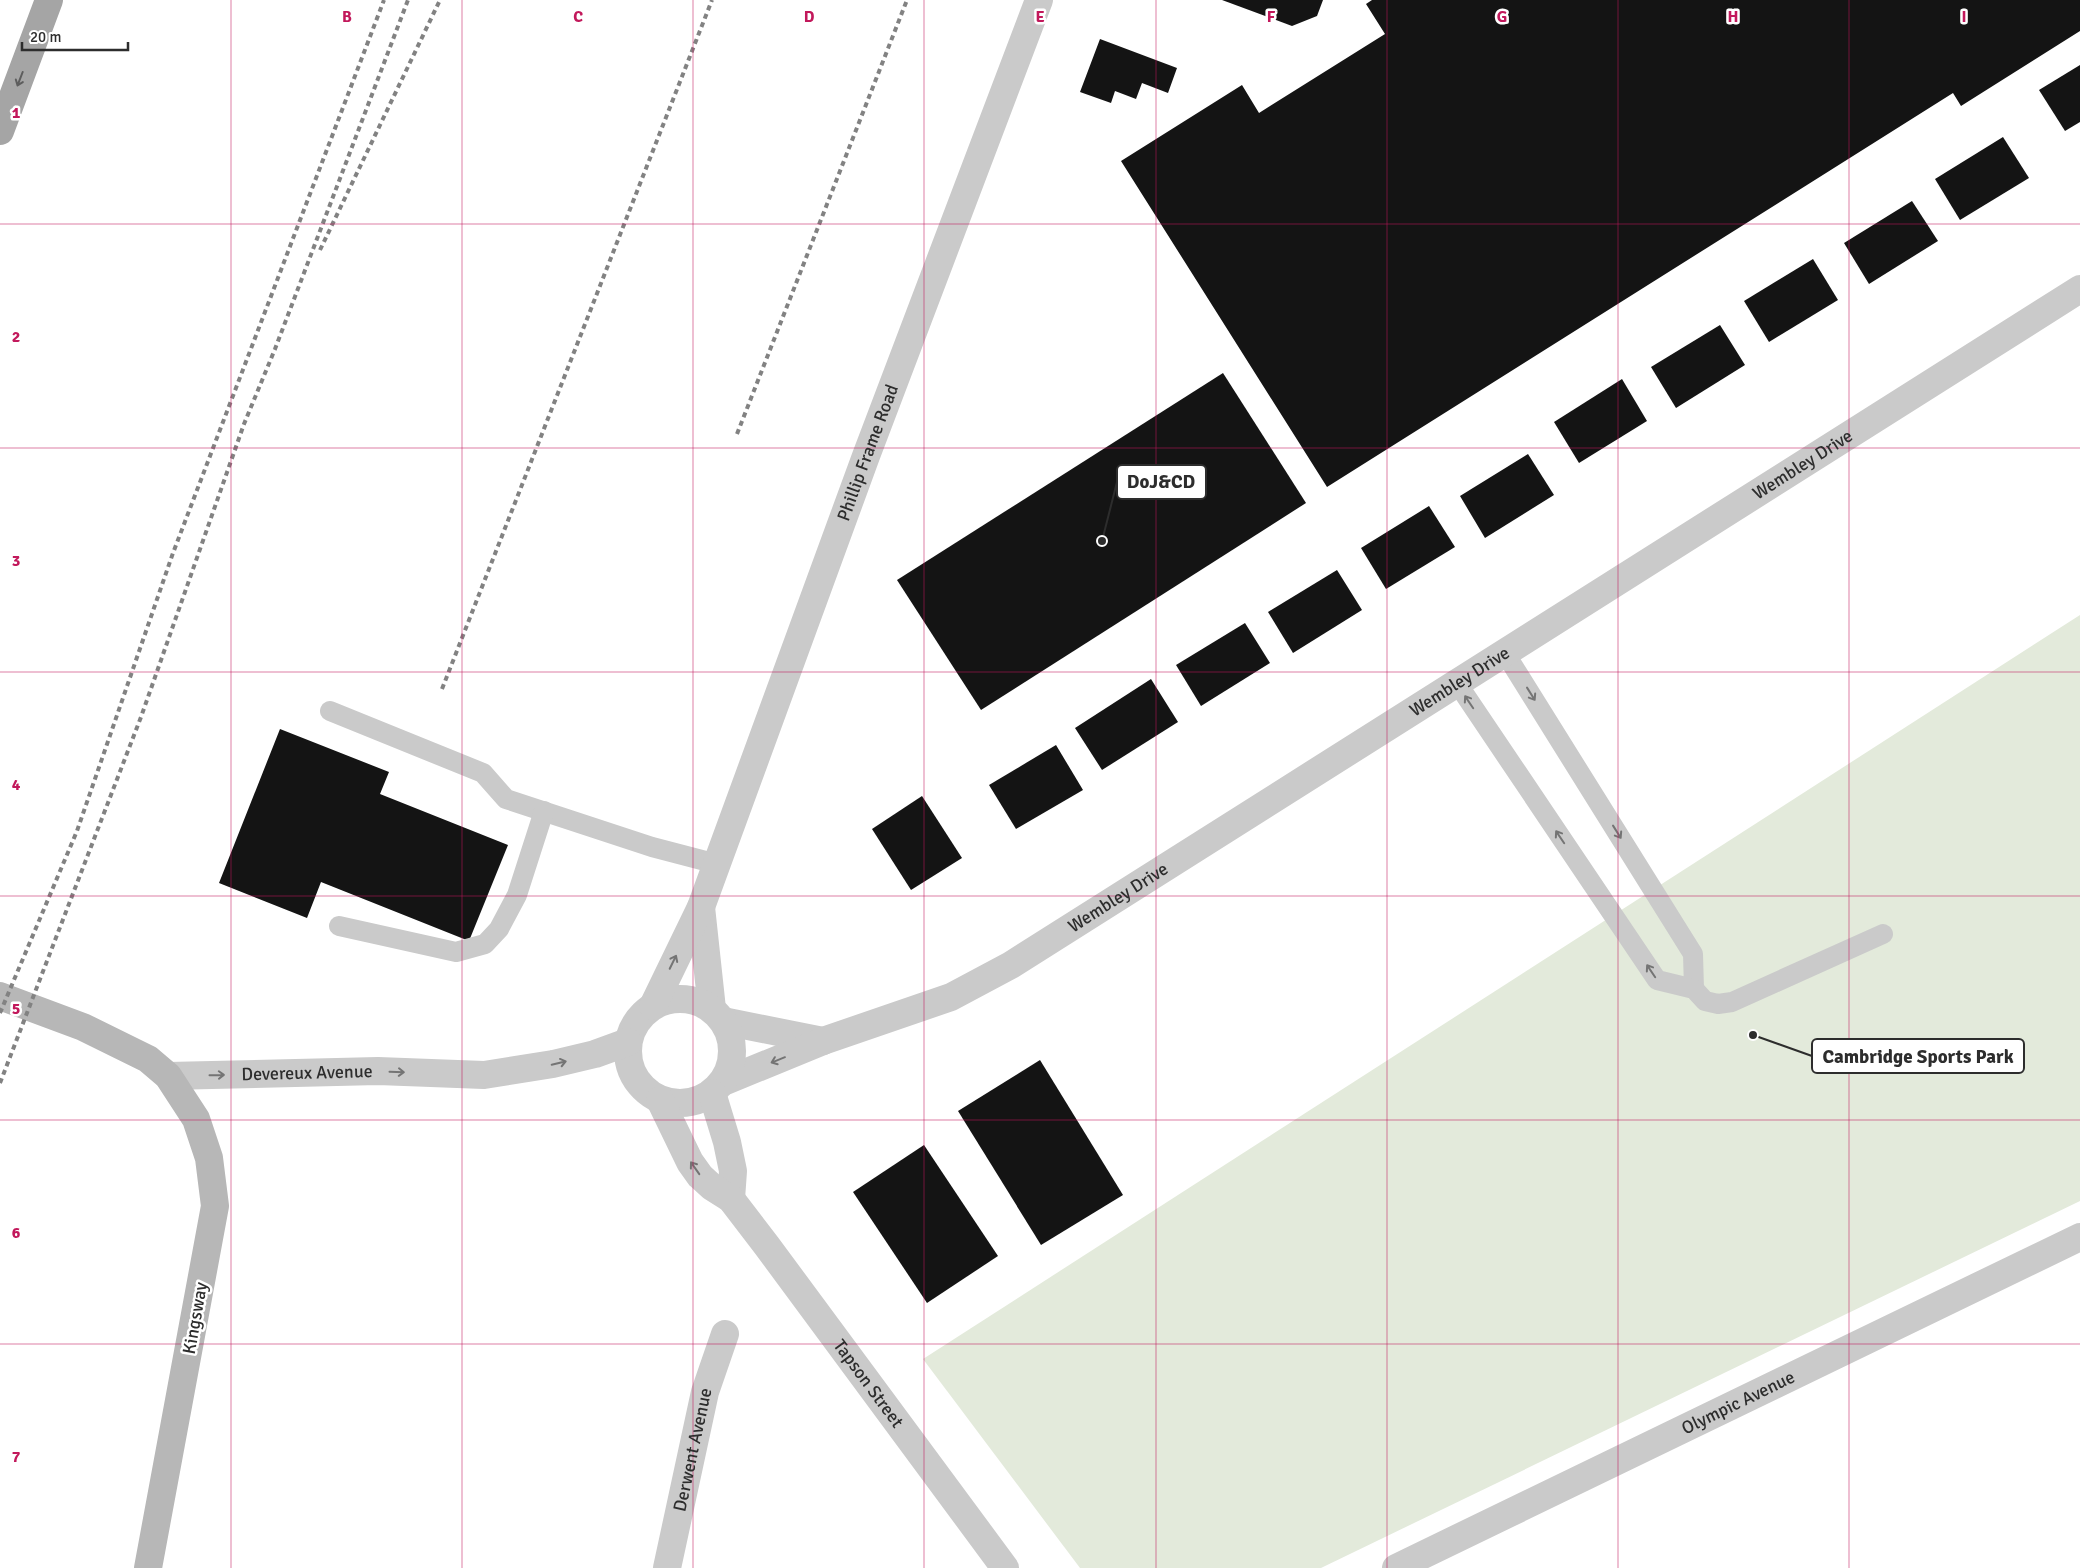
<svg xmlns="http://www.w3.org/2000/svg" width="2080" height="1568" font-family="Signika,sans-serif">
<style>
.green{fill:#e3eadb}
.building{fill:#141414}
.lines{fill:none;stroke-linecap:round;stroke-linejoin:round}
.service{stroke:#cacaca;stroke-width:20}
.minor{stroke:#cacaca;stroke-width:28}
.tertiary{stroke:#cacaca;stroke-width:28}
.secondary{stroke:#b7b7b7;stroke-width:28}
.primary{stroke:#a5a5a5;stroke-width:28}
.rail{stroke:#828282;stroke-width:4;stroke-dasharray:5 4;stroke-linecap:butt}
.oneway{stroke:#5d5d5d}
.oneway2{stroke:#747474}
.grid{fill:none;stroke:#c2185b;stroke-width:1;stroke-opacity:0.55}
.labels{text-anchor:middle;stroke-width:5;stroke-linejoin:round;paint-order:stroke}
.street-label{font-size:18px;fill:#2d2d2d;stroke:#fff}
.grid-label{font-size:16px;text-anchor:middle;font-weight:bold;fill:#c2185b;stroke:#fff;stroke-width:5;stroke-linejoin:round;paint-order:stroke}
.leader{fill:none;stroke:#2d2d2d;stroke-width:2}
.callout-dot{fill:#2d2d2d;stroke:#fff;stroke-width:2}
.callout{fill:#fff;stroke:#2d2d2d;stroke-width:2}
.callout-label{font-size:19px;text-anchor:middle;font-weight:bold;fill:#2d2d2d}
</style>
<rect width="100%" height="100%" fill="#fff"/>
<!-- green -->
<path class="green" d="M 2080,615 L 2080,1201 L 1321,1568 L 1080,1568 L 923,1359 Z"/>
<!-- building -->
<g class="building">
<path d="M 1222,0 L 1323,0 L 1317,16 L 1292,26 Z"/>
<path d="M 1372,0 L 2080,0 L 2080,31 L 1961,106 L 1953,93 L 1327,487 L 1121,161 L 1242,85 L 1259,113 L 1385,34 L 1366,4 Z"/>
<path d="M 1100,39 L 1177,68 L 1168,93 L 1142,83 L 1136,99 L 1115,91 L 1111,103 L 1080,92 Z"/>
<path d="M 2080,65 L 2080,122 L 2065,131 L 2039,90 Z"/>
<path d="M 2003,137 L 2029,178 L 1960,220 L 1935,179 Z"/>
<path d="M 1912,201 L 1938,241 L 1869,284 L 1844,243 Z"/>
<path d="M 1813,259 L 1838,300 L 1769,342 L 1744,301 Z"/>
<path d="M 1720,325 L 1745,365 L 1676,408 L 1651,367 Z"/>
<path d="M 1223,373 L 1306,503 L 981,710 L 897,580 Z"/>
<path d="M 1622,379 L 1647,421 L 1579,463 L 1554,422 Z"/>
<path d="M 1528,454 L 1554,495 L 1485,538 L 1460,496 Z"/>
<path d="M 1429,506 L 1455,547 L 1386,589 L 1361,548 Z"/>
<path d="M 1337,570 L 1362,610 L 1293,653 L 1268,612 Z"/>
<path d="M 1245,623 L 1270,663 L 1201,706 L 1176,665 Z"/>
<path d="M 1151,679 L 1178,722 L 1102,770 L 1075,728 Z"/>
<path d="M 280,729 L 389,772 L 380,794 L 508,845 L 469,941 L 321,882 L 307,918 L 219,883 Z"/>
<path d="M 1056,745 L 1083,790 L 1016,829 L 989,785 Z"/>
<path d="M 922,796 L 962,858 L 911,890 L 872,829 Z"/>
<path d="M 1040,1060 L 1123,1195 L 1041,1245 L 958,1111 Z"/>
<path d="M 924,1145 L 998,1256 L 927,1303 L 853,1192 Z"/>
</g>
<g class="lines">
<!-- service -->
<g class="service">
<path d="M 1505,653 L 1693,954 L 1694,989"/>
<path d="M 1457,683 L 1657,980 L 1694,989 L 1705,1001 L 1718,1004 L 1732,1002 L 1883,934"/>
<path d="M 330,711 L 483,773 L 506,799 L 652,847 L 717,864"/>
<path d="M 339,926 L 456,952 L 485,944 L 499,929 L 517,895 L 544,811"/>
</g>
<!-- minor -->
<g class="minor">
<path d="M 723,1021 L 823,1041"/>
<path id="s1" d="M 723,1082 L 823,1041 L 951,997 L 1011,965 L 2080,289"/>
<path id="s2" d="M 667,1568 L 705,1392 L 725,1334"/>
<path id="s3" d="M 1396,1568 L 2080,1237"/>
</g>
<!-- tertiary -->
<g class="tertiary">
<path d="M 701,907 L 712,1009"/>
<circle cx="680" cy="1051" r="52"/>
<path id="s4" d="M 653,1006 L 701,907 L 866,456 L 1039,0"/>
<path id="s5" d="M 168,1076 L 378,1071 L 484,1075 L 553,1064 L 595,1054 L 628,1042"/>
<path d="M 712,1093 L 727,1142 L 733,1171 L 731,1199"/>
<path id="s6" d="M 660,1100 L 690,1162 L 700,1176 L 712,1187 L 731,1199 L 767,1246 L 1005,1568"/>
</g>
<!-- secondary -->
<path class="secondary" d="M 0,996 L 83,1027 L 148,1059 L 168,1076 L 196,1119 L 209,1158 L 215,1206 L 148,1568"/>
<!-- primary -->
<path class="primary" d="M 0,131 L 49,0"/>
<!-- rail -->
<g class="rail">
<path d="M 320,250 L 440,0"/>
<path d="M 737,434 L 907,0"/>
<path d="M 442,689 L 712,0"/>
<path d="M 0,1013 L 77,831 L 173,553 L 384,0"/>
<path d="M 0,1083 L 141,717 L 244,424 L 275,349 L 408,0"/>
</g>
</g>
<!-- one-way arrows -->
<defs><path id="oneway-shaft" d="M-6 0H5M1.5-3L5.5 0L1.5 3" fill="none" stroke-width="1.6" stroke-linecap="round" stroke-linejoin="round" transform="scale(1.25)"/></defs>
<use class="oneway" href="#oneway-shaft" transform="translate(20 79) rotate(111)"/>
<g class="oneway2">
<use href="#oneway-shaft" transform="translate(1531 694) rotate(58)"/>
<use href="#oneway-shaft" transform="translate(1469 702) rotate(-124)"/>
<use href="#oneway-shaft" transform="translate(1617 832) rotate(58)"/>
<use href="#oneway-shaft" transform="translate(1560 837) rotate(-124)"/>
<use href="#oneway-shaft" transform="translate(673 962) rotate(-64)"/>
<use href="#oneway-shaft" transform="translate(1651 971) rotate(-124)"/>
<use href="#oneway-shaft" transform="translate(778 1060) rotate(158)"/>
<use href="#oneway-shaft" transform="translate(559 1063) rotate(-13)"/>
<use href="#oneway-shaft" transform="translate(397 1072) rotate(2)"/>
<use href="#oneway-shaft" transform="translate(217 1075) rotate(-1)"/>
<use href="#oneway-shaft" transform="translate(695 1168) rotate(-125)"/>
</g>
<!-- grid -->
<path class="grid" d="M 231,0 L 231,1568M 462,0 L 462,1568M 693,0 L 693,1568M 924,0 L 924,1568M 1156,0 L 1156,1568M 1387,0 L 1387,1568M 1618,0 L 1618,1568M 1849,0 L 1849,1568M 0,224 L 2080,224M 0,448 L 2080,448M 0,672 L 2080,672M 0,896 L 2080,896M 0,1120 L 2080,1120M 0,1344 L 2080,1344"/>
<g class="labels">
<!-- street labels -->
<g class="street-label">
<text dy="6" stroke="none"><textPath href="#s4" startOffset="594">Phillip Frame Road</textPath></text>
<text dy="6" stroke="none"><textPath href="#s1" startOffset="1248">Wembley Drive</textPath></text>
<text dy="6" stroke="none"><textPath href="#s1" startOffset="842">Wembley Drive</textPath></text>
<text dy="6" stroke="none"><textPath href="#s1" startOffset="438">Wembley Drive</textPath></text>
<text dy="6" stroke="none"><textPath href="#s5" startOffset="139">Devereux Avenue</textPath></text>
<text transform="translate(195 1318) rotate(-80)" y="6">Kingsway</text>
<text dy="6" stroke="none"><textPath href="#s6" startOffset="355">Tapson Street</textPath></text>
<text dy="6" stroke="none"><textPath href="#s3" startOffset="380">Olympic Avenue</textPath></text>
<text dy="6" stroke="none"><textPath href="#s2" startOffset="121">Derwent Avenue</textPath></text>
</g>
</g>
<g class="grid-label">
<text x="347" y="22">B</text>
<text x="578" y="22">C</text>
<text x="809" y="22">D</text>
<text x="1040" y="22">E</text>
<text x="1271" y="22">F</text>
<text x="1502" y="22">G</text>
<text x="1733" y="22">H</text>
<text x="1964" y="22">I</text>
<text x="16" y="118">1</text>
<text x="16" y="342">2</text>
<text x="16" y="566">3</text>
<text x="16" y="790">4</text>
<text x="16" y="1014">5</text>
<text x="16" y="1238">6</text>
<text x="16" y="1462">7</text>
</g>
<!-- callouts -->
<path class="leader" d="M1102 541L1117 482M1753 1035L1812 1056"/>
<g class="callout-dot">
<circle cx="1102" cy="541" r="5"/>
<circle cx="1753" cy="1035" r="5"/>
</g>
<g class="callout">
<rect x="1117" y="465" width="89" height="34" rx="5"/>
<rect x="1812" y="1039" width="212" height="34" rx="5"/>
</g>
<g class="callout-label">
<text x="1161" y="488">DoJ&amp;CD</text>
<text x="1918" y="1063">Cambridge Sports Park</text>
</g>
<!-- scale -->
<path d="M22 42v8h106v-8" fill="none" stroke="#2d2d2d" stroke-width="2.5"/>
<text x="30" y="42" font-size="15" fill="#2d2d2d" stroke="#ffffff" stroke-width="4" paint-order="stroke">20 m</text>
</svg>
